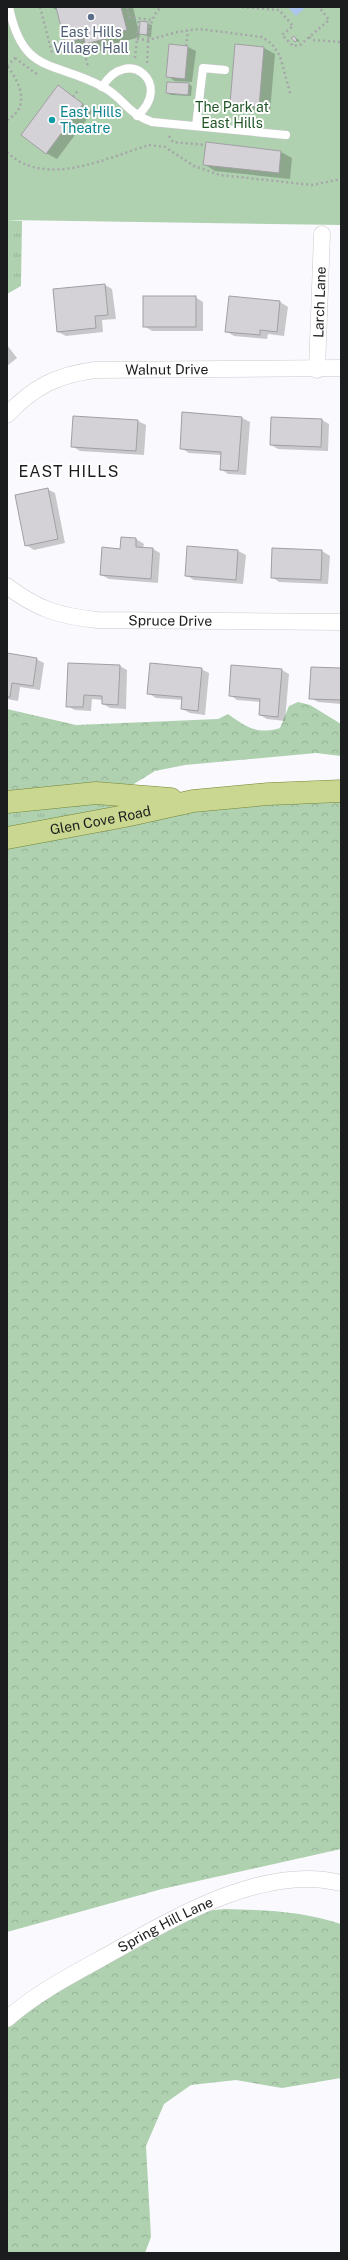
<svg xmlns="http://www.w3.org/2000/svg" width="348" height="2260" font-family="'Public Sans',sans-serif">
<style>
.grass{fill:url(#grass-tufts)}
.forest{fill:url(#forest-crowns)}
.green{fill:#afd1b0}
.water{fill:#abc5ef}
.shadow{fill:#0003}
.building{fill:#d4d2d6;stroke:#a19fa3}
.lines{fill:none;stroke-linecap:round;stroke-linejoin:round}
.service-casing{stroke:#cacace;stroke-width:9}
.minor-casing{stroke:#cacace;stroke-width:17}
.primary-casing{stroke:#758538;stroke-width:23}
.path{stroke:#a5a6a8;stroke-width:2.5;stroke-dasharray:2 3;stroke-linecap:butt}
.service{stroke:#fff;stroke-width:8}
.minor{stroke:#fff;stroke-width:16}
.primary{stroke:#c9d790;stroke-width:22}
.service-dot{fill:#5c6f8a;stroke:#fff;stroke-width:1.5}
.culture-dot{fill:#0f9aa8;stroke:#fff;stroke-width:1.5}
.labels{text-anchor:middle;stroke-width:4;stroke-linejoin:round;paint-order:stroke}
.service-label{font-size:14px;fill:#4e5e75;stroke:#fff}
.park-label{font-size:14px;fill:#205626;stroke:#fff}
.culture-label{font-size:14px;fill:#0d838f;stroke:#fff;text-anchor:start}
.street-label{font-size:14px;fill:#1b1c1d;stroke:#fff}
.quarter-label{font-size:16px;letter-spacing:1px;fill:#1b1c1d;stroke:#fff}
</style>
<defs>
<pattern id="grass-tufts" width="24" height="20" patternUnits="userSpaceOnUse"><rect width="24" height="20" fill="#afd1b0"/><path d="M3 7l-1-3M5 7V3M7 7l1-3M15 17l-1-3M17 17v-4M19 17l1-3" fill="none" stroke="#96b397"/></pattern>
<pattern id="forest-crowns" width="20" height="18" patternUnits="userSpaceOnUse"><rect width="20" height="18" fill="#afd1b0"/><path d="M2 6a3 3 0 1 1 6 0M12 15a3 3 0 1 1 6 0" fill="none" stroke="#96b397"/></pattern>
</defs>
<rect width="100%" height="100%" fill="#fafafe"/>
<!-- grass -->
<g class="grass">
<path d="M 7,220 L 22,221 L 21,286 L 7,294 Z"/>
<path d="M 193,801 L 7,838 L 7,802 Z"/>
</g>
<!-- forest -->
<g class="forest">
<path d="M 298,702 L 310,705 L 341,724 L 341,756 L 316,753 L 185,765 L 155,771 L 124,790 L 7,798 L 7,709 L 76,725 L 218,719 L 228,714 C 246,727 258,735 280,728 L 289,706 Z"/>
<path d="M 341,791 L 341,1849 L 162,1889 L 7,1932 L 7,838 Z"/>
<path d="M 225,1909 C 265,1910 303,1911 341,1924 L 341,2078 L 282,2088 L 236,2080 L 191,2085 L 164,2104 L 146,2146 L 151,2237 L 145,2253 L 7,2253 L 7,2019 L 49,1989 L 205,1911 Z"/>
</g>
<!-- green -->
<path class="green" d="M 7,7 L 341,7 L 341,225 L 7,220 Z"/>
<!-- water -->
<path class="water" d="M 288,7 L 306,7 L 296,16 Z"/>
<!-- shadow -->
<g class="shadow">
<path d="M 51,7 L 133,7 L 140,37 L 118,43 L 118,46 L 100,51 L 92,47 L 80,50 L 66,42 L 58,11 Z"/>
<path d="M 141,22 L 152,25 L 151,37 L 140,34 Z"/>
<path d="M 294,37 L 298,39 L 300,42 L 295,41 Z"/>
<path d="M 188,47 L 196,51 L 192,82 L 175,81 L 167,76 Z"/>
<path d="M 264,48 L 275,54 L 270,112 L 242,110 L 231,104 Z"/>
<path d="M 189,84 L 192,86 L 191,96 L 171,95 L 167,93 Z"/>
<path d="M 58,87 L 93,111 L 57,159 L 46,153 Z"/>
<path d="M 207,143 L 281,152 L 292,158 L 290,179 L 215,171 L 204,164 Z"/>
<path d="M 105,285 L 112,289 L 116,319 L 102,320 L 103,332 L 66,336 L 58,332 Z"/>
<path d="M 195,297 L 203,302 L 203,331 L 152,331 L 144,326 Z"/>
<path d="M 280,302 L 288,307 L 284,336 L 268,334 L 267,339 L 234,336 L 226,331 Z"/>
<path d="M 7,345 L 17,358 L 7,366 Z"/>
<path d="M 242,418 L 250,422 L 246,475 L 228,474 L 221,469 L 222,455 L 189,453 L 181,448 Z"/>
<path d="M 322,420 L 329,424 L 328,451 L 278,449 L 271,445 Z"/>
<path d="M 138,421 L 146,425 L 144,455 L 80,451 L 72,446 Z"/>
<path d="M 47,489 L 55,493 L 65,543 L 34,550 L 26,545 Z"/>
<path d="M 122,538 L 136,539 L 144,544 L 143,548 L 153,549 L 160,553 L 158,583 L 109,579 L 101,575 L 121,550 Z"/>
<path d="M 188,547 L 238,551 L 246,555 L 243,584 L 194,580 L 186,575 Z"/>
<path d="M 322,551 L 330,556 L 328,584 L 279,582 L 272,577 Z"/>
<path d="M 7,654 L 36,659 L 44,663 L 40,690 L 20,687 L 18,701 L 7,699 Z"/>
<path d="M 120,666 L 127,670 L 126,709 L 110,708 L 103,704 L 103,700 L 92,699 L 91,711 L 75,710 L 67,706 Z"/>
<path d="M 201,669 L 209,673 L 205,715 L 190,713 L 182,709 L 183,700 L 156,698 L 148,693 Z"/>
<path d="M 341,669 L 341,704 L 318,702 L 311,698 Z"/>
<path d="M 282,670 L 289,674 L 285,721 L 267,719 L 260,715 L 261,702 L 237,700 L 230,695 Z"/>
</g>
<!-- building -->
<g class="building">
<path d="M 56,7 L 121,7 L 127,30 L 104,35 L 105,39 L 85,44 L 84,38 L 65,43 Z"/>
<path d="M 140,21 L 148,22 L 147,35 L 139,34 Z"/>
<path d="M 294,36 L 297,40 L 295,42 L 291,38 Z"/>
<path d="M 169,44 L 188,46 L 185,79 L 166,77 Z"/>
<path d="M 235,44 L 264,47 L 259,107 L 230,104 Z"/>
<path d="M 167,82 L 189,83 L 188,95 L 166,93 Z"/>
<path d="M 58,85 L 83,104 L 46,154 L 21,135 Z"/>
<path d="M 206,142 L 281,151 L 279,173 L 203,165 Z"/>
<path d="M 105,284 L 108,315 L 95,316 L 96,328 L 57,332 L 53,289 Z"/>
<rect x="143" y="296" width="53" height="31"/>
<path d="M 229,296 L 280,301 L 277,332 L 260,330 L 260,335 L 225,332 Z"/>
<path d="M 182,412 L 242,417 L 238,471 L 220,470 L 221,452 L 180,449 Z"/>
<path d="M 73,416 L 138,420 L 136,451 L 71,447 Z"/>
<path d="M 271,417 L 322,419 L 321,447 L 270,445 Z"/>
<path d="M 48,488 L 58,539 L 25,546 L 15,495 Z"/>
<path d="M 121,537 L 136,538 L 136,547 L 153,548 L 151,579 L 100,575 L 102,547 L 120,549 Z"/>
<path d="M 187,546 L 238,550 L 236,580 L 185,576 Z"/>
<path d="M 272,548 L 322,550 L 321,580 L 271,578 Z"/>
<path d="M 7,653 L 37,658 L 33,686 L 12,683 L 10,697 L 7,697 Z"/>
<path d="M 68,663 L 120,665 L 118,705 L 102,704 L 102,696 L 84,695 L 83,707 L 66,707 Z"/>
<path d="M 150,663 L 202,668 L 198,711 L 181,709 L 182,697 L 147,694 Z"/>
<path d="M 231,665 L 282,669 L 278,717 L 259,715 L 260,699 L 229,696 Z"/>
<path d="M 311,667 L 341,668 L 341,700 L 309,699 Z"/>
</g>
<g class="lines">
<!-- service casing -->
<g class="service-casing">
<g id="service">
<path d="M 9,7 C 23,77 56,60 105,88 C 124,99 127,113 152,122 L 286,135"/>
<path d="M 102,87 C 128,44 174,85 137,116"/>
<path d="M 196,126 L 203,68 L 225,70"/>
</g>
</g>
<!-- minor casing -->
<g class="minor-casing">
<g id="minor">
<path id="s1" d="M 317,370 L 322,234"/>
<path id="s2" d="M 7,415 C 33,387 57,375 95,370 L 341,368"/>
<path id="s3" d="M 7,586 C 37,609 59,616 97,620 L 341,622"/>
<path id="s4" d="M 7,2019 C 35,1994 71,1975 104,1957 C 170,1920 263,1863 341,1883"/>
</g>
</g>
<!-- primary casing -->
<g class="primary-casing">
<g id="primary">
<path d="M 7,802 L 96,793 L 171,799"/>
<path id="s5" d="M 7,838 L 125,816 L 193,801 L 268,794 L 341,791"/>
</g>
</g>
<!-- path -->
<g class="path">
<path d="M 40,7 L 52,53"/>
<path d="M 127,7 L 129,17 L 152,20"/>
<path d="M 242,7 L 279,10 L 293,26 L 282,35 L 293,46 L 300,45 L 329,20 L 319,7"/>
<path d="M 309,37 L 314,40 L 341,42"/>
<path d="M 81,39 L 88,67"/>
<path d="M 137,39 L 149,40 L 177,32 L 199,29 L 262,37 L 272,44 L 280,56 L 290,93"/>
<path d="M 186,46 L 188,31"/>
<path d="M 15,58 L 38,75"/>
<path d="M 135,58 L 139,18"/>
<path d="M 147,63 C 149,44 146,21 161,7"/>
<path d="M 7,66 L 15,58"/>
<path d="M 73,97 L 79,89"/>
<path d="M 7,120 C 31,107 20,82 7,66"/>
<path d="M 169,136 L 173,142 L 206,145"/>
<path d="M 7,152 C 45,189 106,158 149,145 L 165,147 L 194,166 L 220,175 L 312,185 L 341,179"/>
</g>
<!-- service -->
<use href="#service" class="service"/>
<!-- minor -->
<use href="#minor" class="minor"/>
<!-- primary -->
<use href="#primary" class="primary"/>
</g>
<!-- markers -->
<circle class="service-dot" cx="91" cy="17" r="4"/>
<circle class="culture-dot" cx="52" cy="120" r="4"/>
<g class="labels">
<!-- service labels -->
<g class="service-label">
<text x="91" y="37">East Hills<tspan x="91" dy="16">Village Hall</tspan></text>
</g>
<!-- park labels -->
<g class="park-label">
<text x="232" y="112">The Park at<tspan x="232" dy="16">East Hills</tspan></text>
</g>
<!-- culture labels -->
<g class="culture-label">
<text x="60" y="117">East Hills<tspan x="60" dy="16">Theatre</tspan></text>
</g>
<!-- street labels -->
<g class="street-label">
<text dy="5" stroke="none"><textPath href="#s1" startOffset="68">Larch Lane</textPath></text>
<text dy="5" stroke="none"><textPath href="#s2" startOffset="173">Walnut Drive</textPath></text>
<text dy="5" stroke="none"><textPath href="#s3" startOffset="171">Spruce Drive</textPath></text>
<text dy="5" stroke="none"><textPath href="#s5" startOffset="95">Glen Cove Road</textPath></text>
<text dy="5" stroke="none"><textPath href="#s4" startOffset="185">Spring Hill Lane</textPath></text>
</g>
<!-- quarter labels -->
<g class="quarter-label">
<text x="69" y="477">EAST HILLS</text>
</g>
</g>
<!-- border -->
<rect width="348" height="2260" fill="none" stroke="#1b1c1d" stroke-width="16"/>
</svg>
